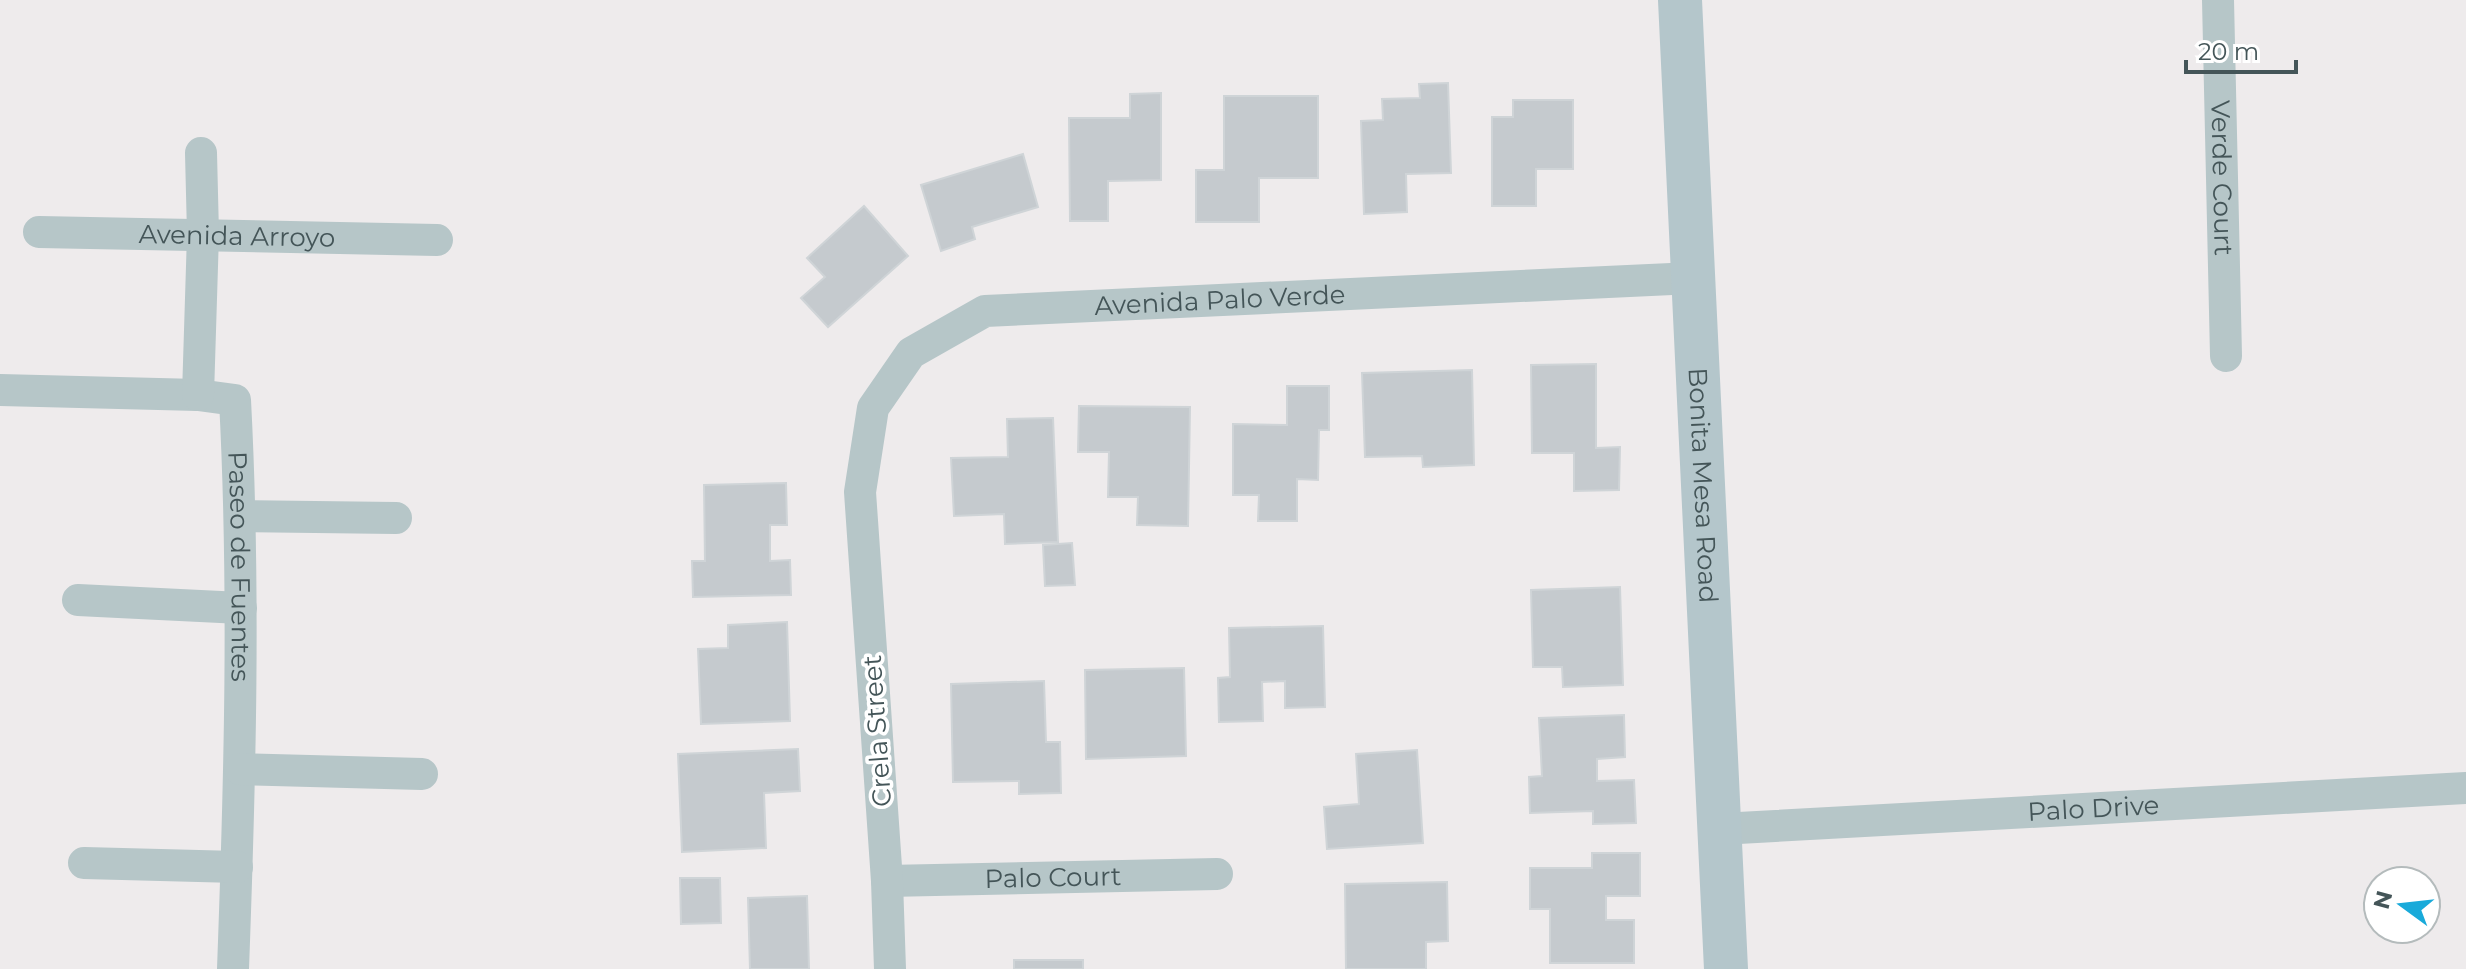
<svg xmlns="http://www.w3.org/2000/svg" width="2466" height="969" font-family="Montserrat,sans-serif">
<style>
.building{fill:#c5cace;stroke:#cfd4d7;stroke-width:2}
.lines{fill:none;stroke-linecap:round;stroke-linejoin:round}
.street{stroke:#b6c6c8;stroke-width:32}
.secondary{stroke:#b4c6cb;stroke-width:44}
.labels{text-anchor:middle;stroke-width:7;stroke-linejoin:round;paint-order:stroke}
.street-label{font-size:26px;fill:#445558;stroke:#fff}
</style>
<rect width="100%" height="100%" fill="#eeebec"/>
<!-- building -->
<g class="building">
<path d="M 1448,83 L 1451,173 L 1406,174 L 1407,212 L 1364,214 L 1361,121 L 1383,120 L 1382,99 L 1420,98 L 1419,84 Z"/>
<path d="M 1161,93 L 1161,180 L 1108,181 L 1108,221 L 1070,221 L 1069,118 L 1130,118 L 1130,94 Z"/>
<path d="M 1224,96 L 1318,96 L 1318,178 L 1259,178 L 1259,222 L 1196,222 L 1196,170 L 1224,170 Z"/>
<path d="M 1513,100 L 1573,100 L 1573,169 L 1536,169 L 1536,206 L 1492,206 L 1492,117 L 1513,117 Z"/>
<path d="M 1023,154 L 1038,207 L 972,227 L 975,239 L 941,251 L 921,185 Z"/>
<path d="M 864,206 L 908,256 L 828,327 L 801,298 L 825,277 L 807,258 Z"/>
<path d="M 1596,364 L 1596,448 L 1620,447 L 1619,490 L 1574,491 L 1574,453 L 1532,453 L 1531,365 Z"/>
<path d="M 1472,370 L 1474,465 L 1423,467 L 1422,456 L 1365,457 L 1362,373 Z"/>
<path d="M 1287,386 L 1329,386 L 1329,430 L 1319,430 L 1318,480 L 1297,479 L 1297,521 L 1258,521 L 1259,495 L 1233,495 L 1233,424 L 1287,425 Z"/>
<path d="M 1079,406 L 1190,407 L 1188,526 L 1137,525 L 1138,497 L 1108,497 L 1109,452 L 1078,452 Z"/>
<path d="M 1053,418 L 1058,542 L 1005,544 L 1004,514 L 954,516 L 951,458 L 1008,457 L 1007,419 Z"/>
<path d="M 786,483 L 787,525 L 770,525 L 770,561 L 790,560 L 791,595 L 693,597 L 692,561 L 705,561 L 704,485 Z"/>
<path d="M 1072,543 L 1075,585 L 1045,586 L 1043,545 Z"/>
<path d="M 1620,587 L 1623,685 L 1563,687 L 1562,667 L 1533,667 L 1531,590 Z"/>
<path d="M 787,622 L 790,721 L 701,724 L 698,649 L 728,648 L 728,625 Z"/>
<path d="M 1323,626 L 1325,707 L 1285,708 L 1285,681 L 1262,682 L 1263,721 L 1219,722 L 1218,678 L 1230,677 L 1229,628 Z"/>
<path d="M 1184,668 L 1186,756 L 1086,759 L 1085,670 Z"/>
<path d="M 1044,681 L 1046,742 L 1060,742 L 1061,793 L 1019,794 L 1019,781 L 953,782 L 951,684 Z"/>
<path d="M 1624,715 L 1625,757 L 1597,759 L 1597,781 L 1634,780 L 1636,823 L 1593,824 L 1593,811 L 1530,813 L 1529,777 L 1542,776 L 1539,718 Z"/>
<path d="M 798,749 L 800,791 L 764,793 L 766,848 L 682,852 L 678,754 Z"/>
<path d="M 1417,750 L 1423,843 L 1327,849 L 1324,807 L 1359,804 L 1356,754 Z"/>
<path d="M 1592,853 L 1640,853 L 1640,896 L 1606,896 L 1606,920 L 1634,920 L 1634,963 L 1550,963 L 1550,909 L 1530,909 L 1530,868 L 1592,868 Z"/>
<path d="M 680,878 L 720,878 L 721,923 L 681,924 Z"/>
<path d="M 1447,882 L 1448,941 L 1426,942 L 1426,969 L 1346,969 L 1345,884 Z"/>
<path d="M 807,896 L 809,969 L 750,969 L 748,898 Z"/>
<rect x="1014" y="960" width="69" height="9"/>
</g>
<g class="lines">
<!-- street -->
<g class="street">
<path id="s1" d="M 2218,0 L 2226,356"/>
<path id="s2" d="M 39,232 L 437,240"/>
<path id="s3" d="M 0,390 L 198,395 L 235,400 C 245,590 240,779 233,969"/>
<path d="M 198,395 L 203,234 L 201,153"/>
<path d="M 241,516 L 396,518"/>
<path d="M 78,600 L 241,608"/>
<path d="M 240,769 L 422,774"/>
<path id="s4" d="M 1720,829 L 2466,788"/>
<path d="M 84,863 L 237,867"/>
<path id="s5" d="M 887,881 L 1217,874"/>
<path id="s6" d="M 890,969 L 887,881 L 860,492 L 873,408 L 911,353 L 985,311 L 1693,278"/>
</g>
<!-- secondary -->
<path class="secondary" id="s7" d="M 1680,0 L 1726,969"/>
</g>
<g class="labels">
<!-- street labels -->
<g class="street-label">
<text dy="9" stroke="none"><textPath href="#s1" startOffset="178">Verde Court</textPath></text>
<text dy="9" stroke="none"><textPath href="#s2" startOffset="198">Avenida Arroyo</textPath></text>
<text dy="9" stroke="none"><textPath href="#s6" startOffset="950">Avenida Palo Verde</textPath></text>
<text dy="9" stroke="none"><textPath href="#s7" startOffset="486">Bonita Mesa Road</textPath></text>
<text dy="9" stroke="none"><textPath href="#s3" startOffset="402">Paseo de Fuentes</textPath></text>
<text transform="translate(877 731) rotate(-94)" y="9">Crela Street</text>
<text dy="9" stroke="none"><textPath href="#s4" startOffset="374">Palo Drive</textPath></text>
<text dy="9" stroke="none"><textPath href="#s5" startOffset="166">Palo Court</textPath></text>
</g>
</g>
<!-- north arrow -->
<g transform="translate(2402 905) rotate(285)"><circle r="38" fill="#ffffff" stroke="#b4bbbc" stroke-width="2"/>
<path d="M0-6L14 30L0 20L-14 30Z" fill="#19aada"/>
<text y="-12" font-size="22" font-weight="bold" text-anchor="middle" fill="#445558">N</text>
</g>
<!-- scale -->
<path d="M2186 60v12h110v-12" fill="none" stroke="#445558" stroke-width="4"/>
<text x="2198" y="60" font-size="24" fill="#445558" stroke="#ffffff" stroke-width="6" paint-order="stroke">20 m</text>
</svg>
